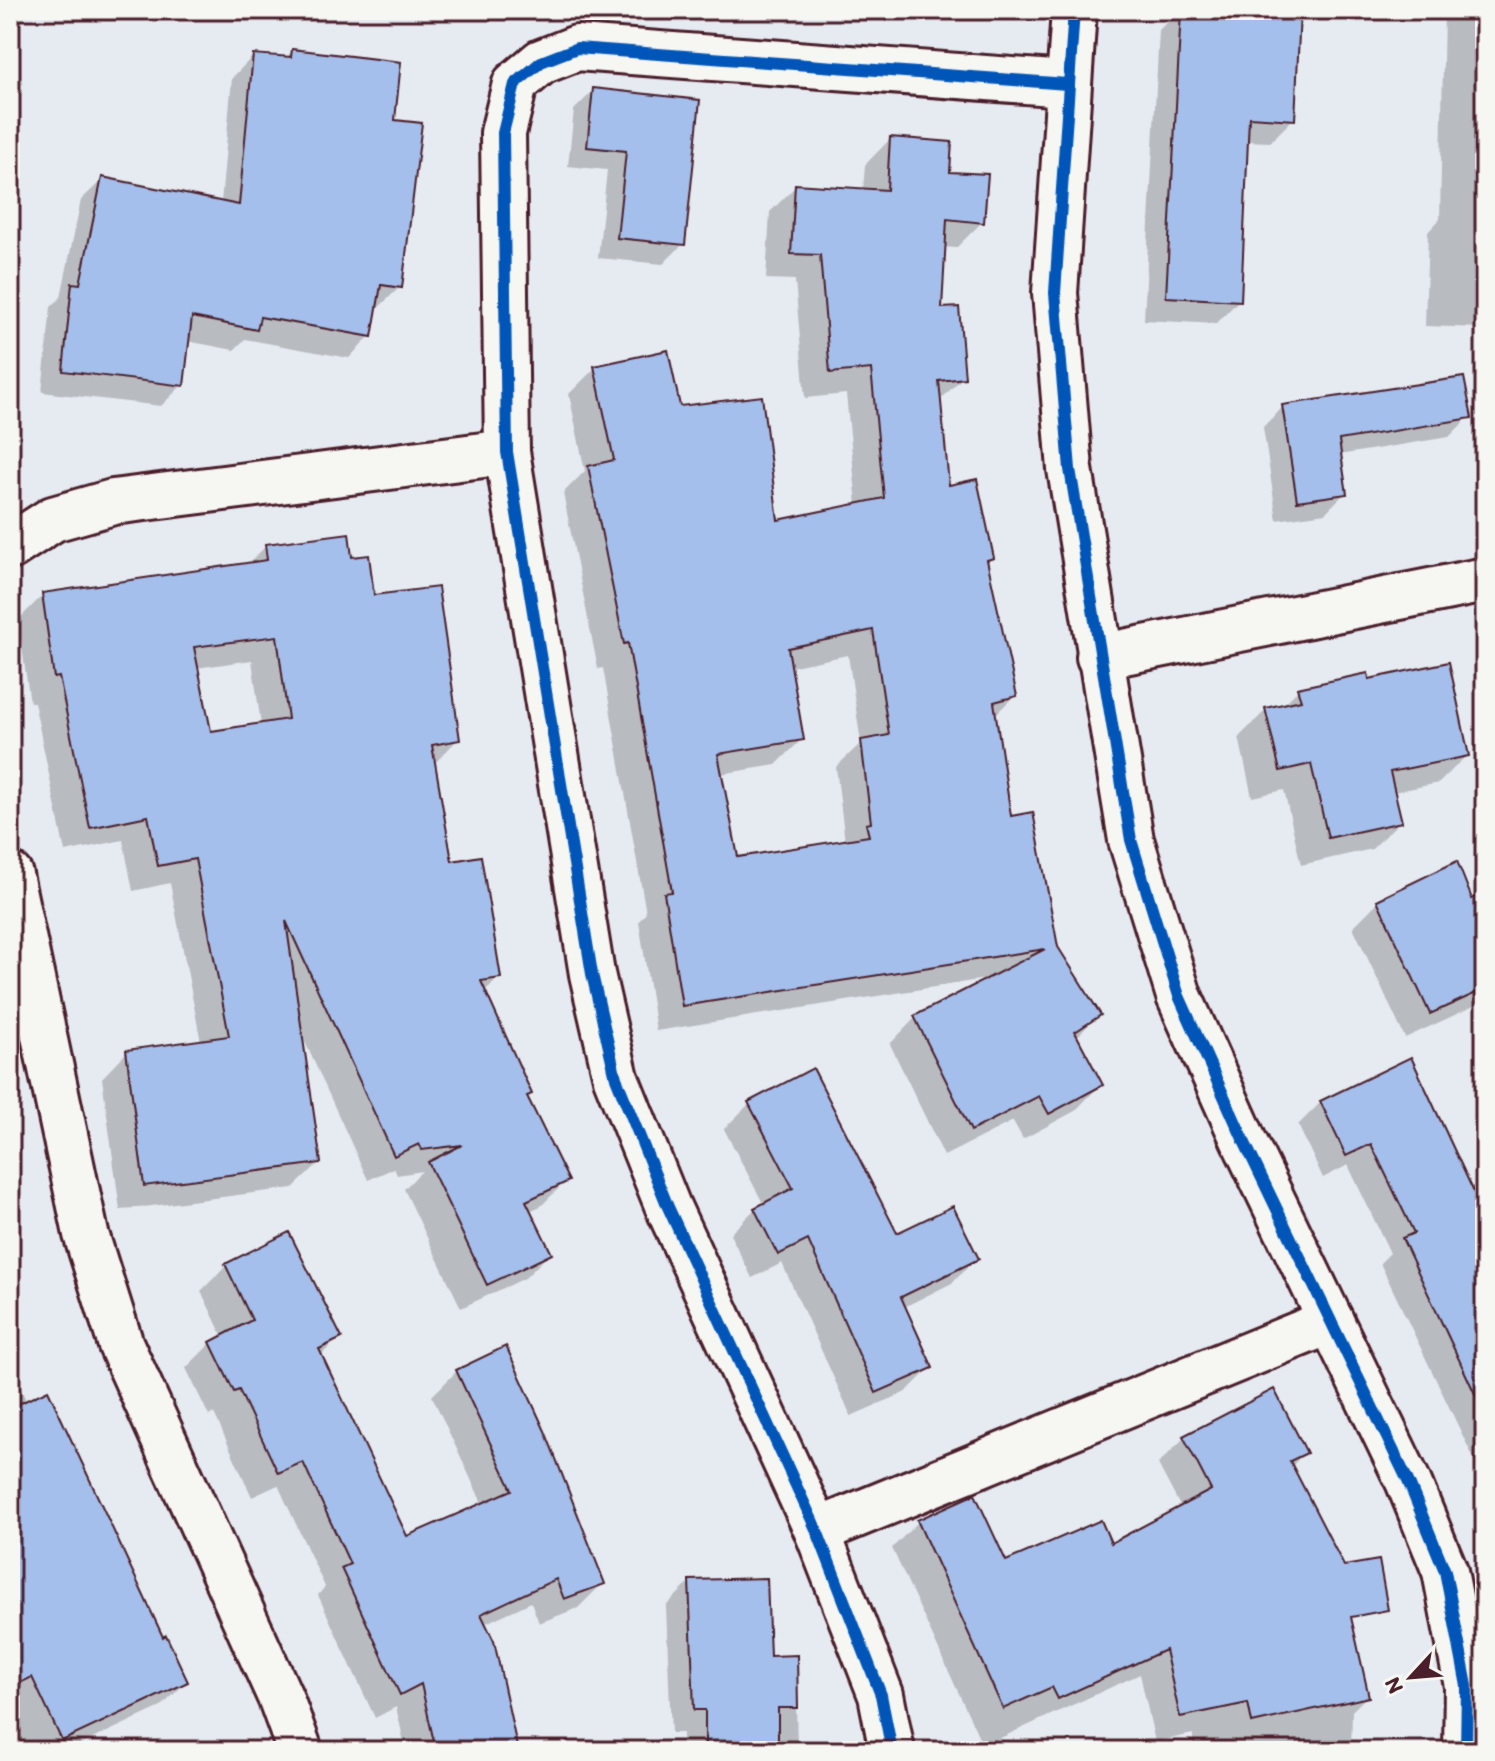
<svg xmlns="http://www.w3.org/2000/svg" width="1495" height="1761" font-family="Itim,sans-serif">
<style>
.shadow{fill:#0003;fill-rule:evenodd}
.building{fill:#a4bfeb;stroke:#4a1f2b;stroke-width:2;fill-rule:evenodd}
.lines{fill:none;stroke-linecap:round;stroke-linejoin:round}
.minor-casing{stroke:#4a1f2b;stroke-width:50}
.minor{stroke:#f6f6f2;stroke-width:44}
.cycleway-casing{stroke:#f6f6f2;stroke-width:17}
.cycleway{stroke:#0057b8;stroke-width:12}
</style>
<rect width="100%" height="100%" fill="#e6ebf1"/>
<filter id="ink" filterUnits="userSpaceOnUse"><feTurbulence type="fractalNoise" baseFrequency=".0125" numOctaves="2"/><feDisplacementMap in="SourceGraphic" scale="16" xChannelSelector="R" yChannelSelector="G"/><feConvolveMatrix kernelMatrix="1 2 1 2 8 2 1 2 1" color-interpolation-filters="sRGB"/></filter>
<g filter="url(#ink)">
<!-- shadow -->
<g class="shadow">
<path d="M 1179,10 L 1298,10 L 1293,119 L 1270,142 L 1246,141 L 1239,300 L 1216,324 L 1144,320 L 1159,30 Z"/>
<path d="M 1444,10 L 1485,10 L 1485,324 L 1482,328 L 1425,326 L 1428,232 L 1440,219 Z"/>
<path d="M 292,51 L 392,122 L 400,287 L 378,308 L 375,308 L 370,336 L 349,358 L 245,339 L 234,350 L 187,341 L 182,385 L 161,406 L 42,392 L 51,307 L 61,297 L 81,200 L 103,179 L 221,203 L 232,78 L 253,56 L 285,59 Z"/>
<path d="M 594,90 L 683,244 L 663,264 L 598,258 L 607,170 L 568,166 L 574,110 Z"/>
<path d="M 890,139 L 948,174 L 982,222 L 956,248 L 944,247 L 940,310 L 963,377 L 939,401 L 947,487 L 992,558 L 986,564 L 1015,695 L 994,716 L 1009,818 L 1056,947 L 1098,1015 L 1076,1038 L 1100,1085 L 1075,1111 L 1023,1139 L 1013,1121 L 944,1156 L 890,1044 L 915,1018 L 991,978 L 656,1031 L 639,921 L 646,913 L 603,668 L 598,669 L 563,493 L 585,471 L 569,394 L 595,368 L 678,408 L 776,522 L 857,505 L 846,394 L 805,398 L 795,280 L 766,279 L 770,212 L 796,186 L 863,190 L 865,165 ZM 848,655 L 861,743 L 836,767 L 845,842 L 736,859 L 720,774 L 776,765 L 802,739 L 789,667 Z"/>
<path d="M 1283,407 L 1469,417 L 1449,437 L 1339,455 L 1345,493 L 1325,513 L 1277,520 L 1263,427 Z"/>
<path d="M 266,546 L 350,559 L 458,739 L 434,764 L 450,863 L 499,977 L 484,992 L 525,1097 L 566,1181 L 541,1206 L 529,1211 L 550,1253 L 525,1278 L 461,1308 L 404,1189 L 422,1171 L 397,1175 L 394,1168 L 368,1180 L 301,1033 L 319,1163 L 293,1188 L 120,1210 L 102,1078 L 127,1052 L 201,1042 L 170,883 L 133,891 L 123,840 L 65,852 L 34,702 L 30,702 L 18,620 L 43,595 L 247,565 ZM 252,660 L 261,725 L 209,734 L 196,668 Z"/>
<path d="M 1298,690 L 1467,755 L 1439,783 L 1393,792 L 1400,821 L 1372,849 L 1301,865 L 1284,790 L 1252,797 L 1239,737 L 1266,710 L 1282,706 Z"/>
<path d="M 1485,896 L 1485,1001 L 1405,1038 L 1353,927 L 1378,902 L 1471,902 Z"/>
<path d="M 1321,1102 L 1478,1205 L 1485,1202 L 1485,1482 L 1380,1263 L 1390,1253 L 1348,1165 L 1323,1178 L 1298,1125 Z"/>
<path d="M 749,1104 L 896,1236 L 977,1258 L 952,1283 L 904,1307 L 931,1367 L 906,1392 L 851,1416 L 782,1263 L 752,1278 L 730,1234 L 755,1209 L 764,1205 L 724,1129 Z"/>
<path d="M 288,1235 L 340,1337 L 320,1356 L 406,1539 L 483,1505 L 432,1396 L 457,1371 L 603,1583 L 578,1608 L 539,1623 L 531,1602 L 484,1624 L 516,1751 L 406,1751 L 396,1707 L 375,1718 L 318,1595 L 325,1587 L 278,1485 L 252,1497 L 214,1413 L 209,1416 L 186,1368 L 211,1343 L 223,1337 L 201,1291 L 226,1266 Z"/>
<path d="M 10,1366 L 27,1402 L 186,1682 L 161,1707 L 66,1751 L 10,1751 Z"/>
<path d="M 1273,1391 L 1305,1452 L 1291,1467 L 1321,1601 L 1367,1696 L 1352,1711 L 1351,1751 L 1193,1751 L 1193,1734 L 1155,1742 L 1140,1674 L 983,1746 L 892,1548 L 918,1522 L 1005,1563 L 1110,1545 L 1181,1508 L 1158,1464 L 1184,1438 Z"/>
<path d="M 690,1582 L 768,1658 L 795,1657 L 797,1751 L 682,1751 L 682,1733 L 671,1733 L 666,1606 Z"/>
</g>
<!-- building -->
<g class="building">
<path d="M 1181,10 L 1300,12 L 1295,120 L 1249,117 L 1241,301 L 1166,297 Z"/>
<path d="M 292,49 L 401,62 L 395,120 L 422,123 L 402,288 L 381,285 L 372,337 L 260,317 L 257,330 L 192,317 L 184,386 L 63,371 L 72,283 L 80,284 L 102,177 L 239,205 L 253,54 L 291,57 Z"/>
<path d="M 593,88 L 700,100 L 685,245 L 617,238 L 626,151 L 587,147 Z"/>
<path d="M 890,137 L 952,142 L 950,172 L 988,174 L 984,223 L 947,219 L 942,308 L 959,307 L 965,378 L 939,381 L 949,485 L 977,479 L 994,558 L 987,560 L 1017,696 L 994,702 L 1011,816 L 1033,812 L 1058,947 L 1101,1015 L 1075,1032 L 1103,1085 L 1049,1114 L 1039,1096 L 971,1131 L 914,1016 L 1045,949 L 682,1006 L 664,893 L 672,892 L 628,643 L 624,644 L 588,466 L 614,460 L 594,366 L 668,350 L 680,406 L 762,396 L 778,520 L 884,498 L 871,369 L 830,373 L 820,255 L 791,254 L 795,184 L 887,190 ZM 873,630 L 889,735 L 861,740 L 871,823 L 866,824 L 869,836 L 738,857 L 718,754 L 804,740 L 788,648 Z"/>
<path d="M 1464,377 L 1472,418 L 1339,440 L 1347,494 L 1297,501 L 1282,405 Z"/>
<path d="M 349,533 L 352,557 L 369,555 L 374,595 L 438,587 L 460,740 L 432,745 L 452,861 L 481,856 L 501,978 L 481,981 L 532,1094 L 527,1096 L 569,1181 L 526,1201 L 552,1254 L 487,1285 L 428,1162 L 462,1145 L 422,1150 L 419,1144 L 394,1156 L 286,921 L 321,1163 L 144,1186 L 126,1050 L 229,1036 L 195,859 L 158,866 L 148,816 L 90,828 L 59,677 L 54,678 L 42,593 L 267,560 L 265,544 ZM 277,636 L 288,719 L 211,731 L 194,647 Z"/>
<path d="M 1449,662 L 1469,756 L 1390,772 L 1402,822 L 1328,838 L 1311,764 L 1280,771 L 1265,708 L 1301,700 L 1297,688 L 1368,673 L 1369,679 Z"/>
<path d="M 1457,861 L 1472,899 L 1485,894 L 1485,989 L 1430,1014 L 1377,900 Z"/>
<path d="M 1411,1057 L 1485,1216 L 1485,1415 L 1402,1238 L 1414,1233 L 1371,1144 L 1346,1156 L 1320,1101 Z"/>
<path d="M 813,1068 L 897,1233 L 953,1206 L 979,1259 L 901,1297 L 933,1368 L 876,1393 L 808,1240 L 778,1255 L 754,1208 L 793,1188 L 748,1102 Z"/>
<path d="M 289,1232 L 342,1338 L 319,1349 L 407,1536 L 512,1490 L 456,1370 L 506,1346 L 545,1431 L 605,1584 L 564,1599 L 556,1579 L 481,1614 L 494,1641 L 518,1751 L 436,1751 L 421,1684 L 400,1695 L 341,1568 L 350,1564 L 303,1462 L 278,1473 L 239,1390 L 234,1392 L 210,1342 L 252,1320 L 225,1264 Z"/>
<path d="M 1274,1389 L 1307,1453 L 1290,1461 L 1344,1566 L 1379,1560 L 1388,1610 L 1351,1617 L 1369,1697 L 1252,1723 L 1248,1703 L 1180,1717 L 1165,1650 L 1058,1699 L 1052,1687 L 1003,1709 L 917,1520 L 975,1494 L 1006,1561 L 1101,1520 L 1111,1543 L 1211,1490 L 1183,1436 Z"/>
<path d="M 48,1390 L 163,1637 L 166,1635 L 188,1682 L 62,1741 L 32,1677 L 10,1688 L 10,1408 Z"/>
<path d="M 767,1578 L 770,1656 L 797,1655 L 798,1708 L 778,1708 L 778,1751 L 705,1751 L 705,1710 L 694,1710 L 689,1580 Z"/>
</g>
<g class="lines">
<!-- minor casing -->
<g class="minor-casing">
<g id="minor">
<path d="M 1074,10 L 1055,293 L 1070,469 L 1131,840 L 1179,996 L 1244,1141 L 1408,1481 L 1445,1571 L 1467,1686 L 1466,1751"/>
<path d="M 10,547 L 53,519 L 113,502 L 507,452"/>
<path d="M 1099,657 L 1485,580"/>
<path d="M 10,875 L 86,1234 L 121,1345 L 281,1699 L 300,1751"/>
<path d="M 817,1531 L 1331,1321"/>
<path d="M 892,1751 L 881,1695 L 817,1531 L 668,1207 L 616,1078 L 592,974 L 507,452 L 503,133 L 515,84 L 541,62 L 577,48 L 1067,84"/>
</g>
</g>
<!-- minor -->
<use href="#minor" class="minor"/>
<!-- cycleway casing -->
<g class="cycleway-casing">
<g id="cycleway">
<path d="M 1074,10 L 1055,293 L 1070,469 L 1131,840 L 1179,996 L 1244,1141 L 1408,1481 L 1445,1571 L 1467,1686 L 1466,1751"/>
<path d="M 892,1751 L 881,1695 L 817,1531 L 668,1207 L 616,1078 L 592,974 L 507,452 L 503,133 L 515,84 L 541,62 L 577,48 L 1067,84"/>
</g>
</g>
<!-- cycleway -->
<use href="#cycleway" class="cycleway"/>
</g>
</g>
<!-- margin -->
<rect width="1495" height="1761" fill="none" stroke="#f6f6f2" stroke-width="40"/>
<rect x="20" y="20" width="1455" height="1721" fill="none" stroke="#4a1f2b" stroke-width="3" filter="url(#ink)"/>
<!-- north arrow -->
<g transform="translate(1411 1677) rotate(244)" stroke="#f6f6f2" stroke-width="6" paint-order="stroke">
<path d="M0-6L14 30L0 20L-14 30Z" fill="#4a1f2b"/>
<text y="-12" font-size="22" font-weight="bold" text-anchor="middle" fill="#4a1f2b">N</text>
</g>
</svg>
